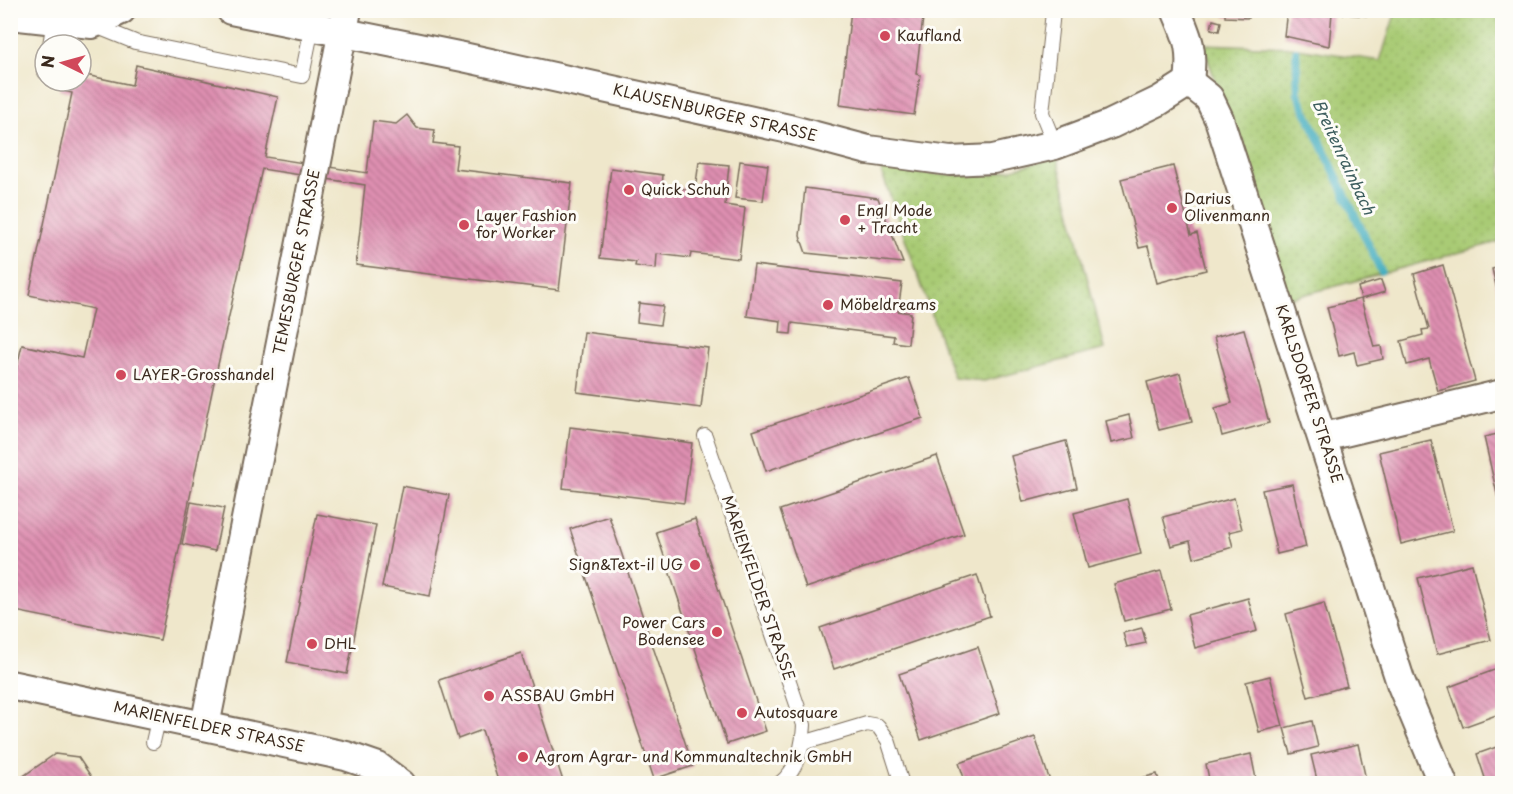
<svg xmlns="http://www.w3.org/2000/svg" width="1513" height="794" font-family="'Playpen Sans',sans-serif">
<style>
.grass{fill:url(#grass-dots);stroke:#727a49;stroke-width:1.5}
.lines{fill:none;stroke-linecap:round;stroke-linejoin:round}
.stream{stroke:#3facbe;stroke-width:8}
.building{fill:url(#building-back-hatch)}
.service-casing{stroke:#7a6c5b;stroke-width:16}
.minor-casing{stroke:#7a6c5b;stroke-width:32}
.service{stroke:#fff;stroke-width:14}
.minor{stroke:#fff;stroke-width:28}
.poi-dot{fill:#d1495b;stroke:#fdfcf7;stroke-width:2}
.labels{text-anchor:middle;stroke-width:6;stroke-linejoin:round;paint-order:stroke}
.poi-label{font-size:15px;fill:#3b2a1e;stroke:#fdfcf7;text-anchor:start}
.street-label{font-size:15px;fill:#3b2a1e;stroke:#fdfcf7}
.water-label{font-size:16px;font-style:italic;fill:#3d5e5e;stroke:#fdfcf7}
</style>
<defs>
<pattern id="grass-dots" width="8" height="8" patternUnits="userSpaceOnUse" patternTransform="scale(1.5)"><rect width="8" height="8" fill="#a9cb74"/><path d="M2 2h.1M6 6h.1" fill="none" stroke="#92ae64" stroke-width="1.8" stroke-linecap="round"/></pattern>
<pattern id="building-back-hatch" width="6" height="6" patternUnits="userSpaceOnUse" patternTransform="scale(1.5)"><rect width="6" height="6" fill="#de8fb1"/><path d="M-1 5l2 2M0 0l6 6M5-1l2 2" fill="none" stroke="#b5758f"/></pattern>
</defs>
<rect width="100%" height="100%" fill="#fdfcf7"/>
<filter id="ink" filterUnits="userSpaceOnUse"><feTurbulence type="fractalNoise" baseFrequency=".0167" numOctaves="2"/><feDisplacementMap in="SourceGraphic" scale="12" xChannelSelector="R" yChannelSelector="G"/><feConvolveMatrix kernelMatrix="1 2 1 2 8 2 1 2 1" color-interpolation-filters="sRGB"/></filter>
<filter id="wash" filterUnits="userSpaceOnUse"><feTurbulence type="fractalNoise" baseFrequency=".008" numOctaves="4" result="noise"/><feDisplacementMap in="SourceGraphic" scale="24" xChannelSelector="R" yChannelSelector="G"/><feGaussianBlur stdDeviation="1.35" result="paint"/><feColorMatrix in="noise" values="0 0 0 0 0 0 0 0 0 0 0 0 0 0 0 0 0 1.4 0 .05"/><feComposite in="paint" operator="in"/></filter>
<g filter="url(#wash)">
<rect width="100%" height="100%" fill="#efe7cb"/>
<!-- grass -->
<g class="grass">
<path d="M 1396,11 L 1502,11 L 1502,241 L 1288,299 L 1203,44 L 1291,47 L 1380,61 Z"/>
<path d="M 1057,157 L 1105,349 L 984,381 L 954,378 L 881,170 L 945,175 L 994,174 Z"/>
</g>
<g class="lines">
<!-- stream -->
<path class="stream" d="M 1296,51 L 1298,94 L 1381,271"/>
</g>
<g id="blocks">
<!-- building -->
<g class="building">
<path d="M 851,10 L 924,10 L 916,74 L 920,75 L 914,115 L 840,105 Z"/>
<path d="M 1225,10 L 1250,10 L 1249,18 L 1225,17 Z"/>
<path d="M 1287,10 L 1371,10 L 1370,16 L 1332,13 L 1329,46 L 1284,36 Z"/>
<path d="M 1213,20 L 1221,22 L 1219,31 L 1211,29 Z"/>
<path d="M 136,65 L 278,97 L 265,157 L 367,173 L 373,121 L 396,124 L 407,115 L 417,128 L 435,130 L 433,143 L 458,146 L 455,169 L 572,183 L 559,290 L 356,265 L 365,185 L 262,169 L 213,387 L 160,640 L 10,610 L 10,396 L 22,345 L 82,358 L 93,309 L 29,295 L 72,93 L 59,90 L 61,81 L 81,81 L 81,74 L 132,85 Z"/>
<path d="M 740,161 L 768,165 L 763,201 L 735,198 Z"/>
<path d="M 699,162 L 729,165 L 725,205 L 745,208 L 739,259 L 691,253 L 690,258 L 657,254 L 656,269 L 635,266 L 636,262 L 600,258 L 611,168 L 663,175 L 662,186 L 695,190 Z"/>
<path d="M 1173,166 L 1191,235 L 1197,233 L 1206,270 L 1157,283 L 1148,246 L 1139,248 L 1121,179 Z"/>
<path d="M 805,188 L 878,198 L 903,263 L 806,253 L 800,236 Z"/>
<path d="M 754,265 L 902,283 L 898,311 L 911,313 L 908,344 L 893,342 L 894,336 L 792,323 L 791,334 L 780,333 L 781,321 L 747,316 Z"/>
<path d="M 1443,265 L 1475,381 L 1438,391 L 1429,359 L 1407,365 L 1401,341 L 1423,335 L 1422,330 L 1429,329 L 1414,274 Z"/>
<path d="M 1502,266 L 1502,310 L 1492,269 Z"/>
<path d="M 1381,280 L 1385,292 L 1361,299 L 1358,287 Z"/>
<path d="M 1361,299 L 1374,347 L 1381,346 L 1383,359 L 1357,365 L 1354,352 L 1339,356 L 1327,307 Z"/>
<path d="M 639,303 L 663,306 L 660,325 L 637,322 Z"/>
<path d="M 1244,329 L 1269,423 L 1222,436 L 1215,408 L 1232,403 L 1214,337 Z"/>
<path d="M 584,332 L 708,348 L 701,408 L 577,392 Z"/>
<path d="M 1180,373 L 1192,422 L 1159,430 L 1147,382 Z"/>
<path d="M 909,378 L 923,418 L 766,471 L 753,431 Z"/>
<path d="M 1129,415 L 1134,438 L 1111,443 L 1106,421 Z"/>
<path d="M 570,427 L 692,443 L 684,503 L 563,488 Z"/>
<path d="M 1502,433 L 1502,516 L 1484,437 Z"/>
<path d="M 1431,440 L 1453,531 L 1401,544 L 1379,452 Z"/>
<path d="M 1066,441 L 1077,488 L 1023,502 L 1011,456 Z"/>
<path d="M 937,456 L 964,534 L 806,588 L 780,510 Z"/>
<path d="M 1292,484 L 1306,547 L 1277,554 L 1262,490 Z"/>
<path d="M 402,486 L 449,495 L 430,596 L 382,587 Z"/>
<path d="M 1234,498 L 1242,529 L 1229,532 L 1233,547 L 1194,558 L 1190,541 L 1171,546 L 1163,517 Z"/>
<path d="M 1127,499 L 1141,554 L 1088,568 L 1074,513 Z"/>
<path d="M 191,502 L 224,508 L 215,551 L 182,544 Z"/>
<path d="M 317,514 L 376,525 L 347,674 L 287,662 Z"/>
<path d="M 609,516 L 693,766 L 654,779 L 570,529 Z"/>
<path d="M 695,519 L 766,731 L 727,744 L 656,532 Z"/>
<path d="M 1472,564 L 1491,640 L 1437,654 L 1418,578 Z"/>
<path d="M 1161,571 L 1171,609 L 1124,621 L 1114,584 Z"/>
<path d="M 977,575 L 990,616 L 834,669 L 820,628 Z"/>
<path d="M 1248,598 L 1257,631 L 1195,648 L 1187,615 Z"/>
<path d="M 1324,603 L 1347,686 L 1308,697 L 1286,614 Z"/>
<path d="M 1142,628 L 1146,643 L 1127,647 L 1123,633 Z"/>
<path d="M 978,647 L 1000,713 L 921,740 L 899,674 Z"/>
<path d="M 521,653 L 540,711 L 564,784 L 499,784 L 482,730 L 458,739 L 439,680 Z"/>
<path d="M 1502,667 L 1502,713 L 1463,727 L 1449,687 Z"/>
<path d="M 1270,676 L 1283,726 L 1259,732 L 1246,682 Z"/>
<path d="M 1312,721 L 1318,747 L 1291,754 L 1284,728 Z"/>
<path d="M 1035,737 L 1051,784 L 966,784 L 959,763 Z"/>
<path d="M 1358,744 L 1367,784 L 1318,784 L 1311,755 Z"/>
<path d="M 1502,745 L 1502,784 L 1487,784 L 1477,754 Z"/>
<path d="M 55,754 L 78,757 L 96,784 L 12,784 Z"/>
<path d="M 1251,754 L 1257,784 L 1210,784 L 1206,764 Z"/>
<path d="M 1157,774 L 1160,784 L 1124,784 L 1123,783 Z"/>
</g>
</g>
</g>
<g filter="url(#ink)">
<use href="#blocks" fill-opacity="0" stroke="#7a6c5b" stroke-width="1.5"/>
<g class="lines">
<!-- service casing -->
<g class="service-casing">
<g id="service">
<path d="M 1053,12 L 1042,113 L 1055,145"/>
<path d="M 93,25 L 135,42 L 302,76 L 312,27"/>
<path d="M 50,45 L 54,20"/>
<path d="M 45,72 L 45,70"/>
<path d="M 705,436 L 804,725 C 803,746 797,771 779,784"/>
<path d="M 153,742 L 159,716"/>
<path d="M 803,743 L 867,724 L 878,726 L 888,740 L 902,784"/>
</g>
</g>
<!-- minor casing -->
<g class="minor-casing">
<g id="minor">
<path d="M 231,10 L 463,57 L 789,129 L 868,150 L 950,161 L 993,159 L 1055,145 L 1111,124 L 1159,101 L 1189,82"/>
<path d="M 1176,10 C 1189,40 1193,49 1189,82"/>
<path d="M 10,15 L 92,24 L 121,10"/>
<path d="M 1189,82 L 1209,98 L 1219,119 L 1401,683 L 1443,784"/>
<path d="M 1324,437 L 1502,394"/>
<path d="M 10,685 L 346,756 L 378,767 L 401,784"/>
<path d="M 205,726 L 347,10"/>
</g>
</g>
<!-- service -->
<use href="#service" class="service"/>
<!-- minor -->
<use href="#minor" class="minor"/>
</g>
</g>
<!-- markers -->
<g class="poi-dot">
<circle cx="885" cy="36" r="6"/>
<circle cx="629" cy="190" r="6"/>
<circle cx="1172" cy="208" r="6"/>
<circle cx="845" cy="220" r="6"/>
<circle cx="464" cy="225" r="6"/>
<circle cx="828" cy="305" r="6"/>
<circle cx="121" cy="375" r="6"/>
<circle cx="695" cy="565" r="6"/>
<circle cx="717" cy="632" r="6"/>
<circle cx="312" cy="644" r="6"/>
<circle cx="489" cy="696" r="6"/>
<circle cx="742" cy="713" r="6"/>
<circle cx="523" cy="757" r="6"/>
</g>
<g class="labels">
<!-- poi labels -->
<g class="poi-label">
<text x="897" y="41">Kaufland</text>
<text x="641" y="195">Quick Schuh</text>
<text x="1184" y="204">Darius<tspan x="1184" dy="17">Olivenmann</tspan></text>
<text x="857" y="216">Engl Mode<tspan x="857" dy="17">+ Tracht</tspan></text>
<text x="476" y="221">Layer Fashion<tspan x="476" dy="17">for Worker</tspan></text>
<text x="840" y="310">Möbeldreams</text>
<text x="133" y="380">LAYER-Grosshandel</text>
<text x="683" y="570" text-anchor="end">Sign&amp;Text-il UG</text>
<text x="705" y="628" text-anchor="end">Power Cars<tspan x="705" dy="17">Bodensee</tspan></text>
<text x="324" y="649">DHL</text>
<text x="501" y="701">ASSBAU GmbH</text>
<text x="754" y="718">Autosquare</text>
<text x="535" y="762">Agrom Agrar- und Kommunaltechnik GmbH</text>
</g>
<!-- street labels -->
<g class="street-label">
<text transform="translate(715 113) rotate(13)" y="5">KLAUSENBURGER STRASSE</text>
<text transform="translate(297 262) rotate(-79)" y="5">TEMESBURGER STRASSE</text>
<text transform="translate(1309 394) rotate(72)" y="5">KARLSDORFER STRASSE</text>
<text transform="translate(758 588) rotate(71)" y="5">MARIENFELDER STRASSE</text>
<text transform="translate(209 727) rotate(12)" y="5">MARIENFELDER STRASSE</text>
</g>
<!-- water labels -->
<g class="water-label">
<text transform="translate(1344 157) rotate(65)" y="6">Breitenrainbach</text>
</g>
</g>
<!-- margin -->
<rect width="1513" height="794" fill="none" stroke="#fdfcf7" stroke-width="36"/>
<!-- north arrow -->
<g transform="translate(63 63) rotate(275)"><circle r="28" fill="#fdfcf7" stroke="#afa8a0" stroke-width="1.5"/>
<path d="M0-4.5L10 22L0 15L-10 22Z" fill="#d1495b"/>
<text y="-9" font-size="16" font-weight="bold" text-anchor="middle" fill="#3b2a1e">N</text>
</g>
</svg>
